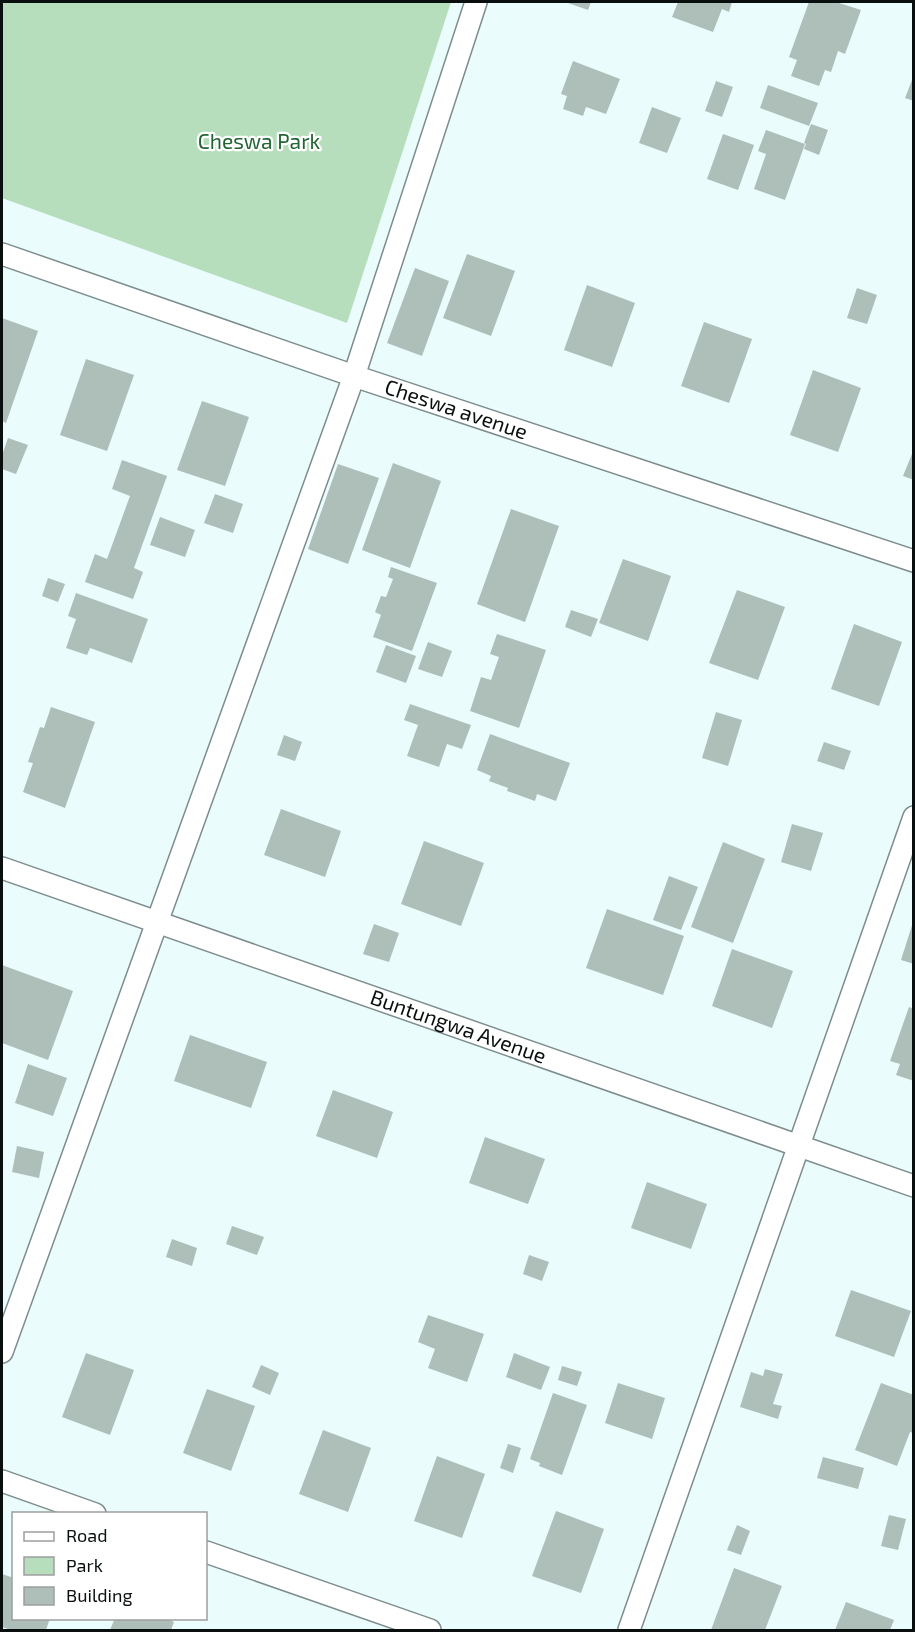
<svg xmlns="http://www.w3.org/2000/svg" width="915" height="1632" font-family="'Exo 2',sans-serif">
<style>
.green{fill:#b6debc}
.building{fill:#aebeb9}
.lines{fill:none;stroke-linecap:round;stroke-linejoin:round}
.street-casing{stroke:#7d8d8e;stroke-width:24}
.street{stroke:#fff;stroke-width:21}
.labels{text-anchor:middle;stroke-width:4.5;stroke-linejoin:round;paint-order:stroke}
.park-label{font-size:21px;fill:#226433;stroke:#fff}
.street-label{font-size:21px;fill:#090f0f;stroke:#fff}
</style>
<rect width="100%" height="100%" fill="#ebfcfd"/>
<!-- green -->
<path class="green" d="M 2,2 L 451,2 L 347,323 L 2,198 Z"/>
<!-- building -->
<g class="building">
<path d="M 565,2 L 591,2 L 588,10 Z"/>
<path d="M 678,2 L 732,2 L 729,12 L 722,9 L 713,32 L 672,17 Z"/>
<path d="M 809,2 L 836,2 L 861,10 L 845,54 L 838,51 L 831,72 L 825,70 L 819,86 L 791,76 L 797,60 L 789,57 Z"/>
<path d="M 573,61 L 620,79 L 606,114 L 586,107 L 583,116 L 563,109 L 567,96 L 561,94 Z"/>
<path d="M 914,75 L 914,101 L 905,98 Z"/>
<path d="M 716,81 L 733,87 L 722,117 L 705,111 Z"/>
<path d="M 768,85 L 818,103 L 809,126 L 760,108 Z"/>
<path d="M 652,107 L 681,118 L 667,153 L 639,143 Z"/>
<path d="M 811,124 L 828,130 L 819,155 L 804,149 L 806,144 L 804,143 Z"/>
<path d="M 766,130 L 805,144 L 785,200 L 754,189 L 766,154 L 758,151 Z"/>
<path d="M 723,134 L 754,145 L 738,190 L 707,179 Z"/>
<path d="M 467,254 L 515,271 L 491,336 L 443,318 Z"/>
<path d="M 415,268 L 449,281 L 422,356 L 387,343 Z"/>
<path d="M 587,285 L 635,303 L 612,367 L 564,350 Z"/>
<path d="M 857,288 L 877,295 L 867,324 L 847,318 Z"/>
<path d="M 2,318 L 38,331 L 6,423 L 2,421 Z"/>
<path d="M 704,322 L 752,339 L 729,403 L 681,386 Z"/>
<path d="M 86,359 L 134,375 L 107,451 L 60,435 Z"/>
<path d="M 813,370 L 861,388 L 838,452 L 790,435 Z"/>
<path d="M 202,401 L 249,417 L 225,486 L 177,470 Z"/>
<path d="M 8,438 L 28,445 L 16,474 L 2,469 L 2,455 Z"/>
<path d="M 914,449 L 914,480 L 903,476 Z"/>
<path d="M 122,460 L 167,476 L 134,568 L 143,572 L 133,599 L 85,582 L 95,554 L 107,559 L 130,496 L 112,489 Z"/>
<path d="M 393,463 L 441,481 L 410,568 L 362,550 Z"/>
<path d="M 338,464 L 379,478 L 348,564 L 308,549 Z"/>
<path d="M 215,494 L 243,504 L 233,533 L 204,523 Z"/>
<path d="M 511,509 L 559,526 L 525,622 L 477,604 Z"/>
<path d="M 160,517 L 195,530 L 185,557 L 150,545 Z"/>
<path d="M 623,559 L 671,576 L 648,641 L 599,623 Z"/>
<path d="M 391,567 L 437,583 L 412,651 L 373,637 L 381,615 L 375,612 L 381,596 L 386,597 L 393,579 L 388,577 Z"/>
<path d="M 48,578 L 65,584 L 58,602 L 42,596 Z"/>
<path d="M 737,590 L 785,607 L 758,680 L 709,663 Z"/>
<path d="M 76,593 L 148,619 L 132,663 L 90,648 L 87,655 L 66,648 L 76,619 L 68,616 Z"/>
<path d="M 571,610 L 598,619 L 591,637 L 565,627 Z"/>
<path d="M 854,624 L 902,642 L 879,706 L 831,689 Z"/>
<path d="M 497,634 L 546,650 L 519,728 L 470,711 L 481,677 L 491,680 L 499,657 L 490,654 Z"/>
<path d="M 428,642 L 452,651 L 442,677 L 418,669 Z"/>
<path d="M 386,645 L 416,656 L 406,683 L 376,672 Z"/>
<path d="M 410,704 L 471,725 L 462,749 L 447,744 L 439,767 L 407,756 L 418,725 L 404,720 Z"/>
<path d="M 51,707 L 95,722 L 65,808 L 23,792 L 33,763 L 28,762 L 40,727 L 44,728 Z"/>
<path d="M 716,712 L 742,720 L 728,766 L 702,758 Z"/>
<path d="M 490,734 L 570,763 L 556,801 L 537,794 L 535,801 L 507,791 L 508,788 L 489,781 L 491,776 L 477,770 Z"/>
<path d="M 284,735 L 302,742 L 295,761 L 277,755 Z"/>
<path d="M 824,742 L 851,751 L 844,770 L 817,761 Z"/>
<path d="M 281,809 L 341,831 L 325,877 L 264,855 Z"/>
<path d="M 792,824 L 823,833 L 811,871 L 781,862 Z"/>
<path d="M 424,841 L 484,863 L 461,926 L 401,904 Z"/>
<path d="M 723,842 L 765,859 L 733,943 L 691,927 Z"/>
<path d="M 669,876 L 698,887 L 681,930 L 653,920 Z"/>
<path d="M 607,909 L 684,936 L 663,995 L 586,968 Z"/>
<path d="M 913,922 L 914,922 L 914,964 L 901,960 Z"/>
<path d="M 374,924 L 399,933 L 389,962 L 363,954 Z"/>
<path d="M 732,949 L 793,971 L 772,1028 L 712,1006 Z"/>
<path d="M 2,965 L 73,991 L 48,1060 L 2,1043 Z"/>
<path d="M 909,1007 L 914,1009 L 914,1081 L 896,1075 L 900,1064 L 890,1061 Z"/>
<path d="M 190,1035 L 267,1062 L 251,1108 L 174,1081 Z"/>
<path d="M 28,1064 L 67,1078 L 53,1116 L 15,1103 Z"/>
<path d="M 333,1090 L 393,1112 L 377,1158 L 316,1136 Z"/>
<path d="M 485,1137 L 545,1159 L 528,1204 L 469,1183 Z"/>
<path d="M 17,1146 L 44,1152 L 39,1178 L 12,1172 Z"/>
<path d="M 647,1182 L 707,1204 L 691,1249 L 631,1228 Z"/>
<path d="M 232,1226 L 264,1237 L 257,1255 L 226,1244 Z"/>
<path d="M 172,1239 L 197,1248 L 192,1266 L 166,1257 Z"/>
<path d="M 529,1255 L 549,1262 L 542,1281 L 523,1274 Z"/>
<path d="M 851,1290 L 911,1311 L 894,1357 L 835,1336 Z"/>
<path d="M 428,1315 L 484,1334 L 467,1382 L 428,1368 L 435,1349 L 418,1342 Z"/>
<path d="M 86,1353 L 134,1370 L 110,1435 L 62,1417 Z"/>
<path d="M 514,1353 L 550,1367 L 541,1390 L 506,1377 Z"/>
<path d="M 261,1365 L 279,1373 L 270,1395 L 252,1387 Z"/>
<path d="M 562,1366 L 582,1372 L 577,1386 L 558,1380 Z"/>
<path d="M 765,1369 L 783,1374 L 773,1404 L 782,1406 L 778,1419 L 740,1407 L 751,1372 L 763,1376 Z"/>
<path d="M 618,1383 L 665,1398 L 652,1439 L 605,1423 Z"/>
<path d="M 881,1383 L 914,1395 L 914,1433 L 910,1432 L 897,1466 L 855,1450 Z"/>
<path d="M 207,1389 L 255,1406 L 231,1471 L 183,1453 Z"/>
<path d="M 553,1393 L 587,1405 L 562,1475 L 539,1466 L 540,1463 L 530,1459 Z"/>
<path d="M 323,1430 L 371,1448 L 348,1512 L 299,1494 Z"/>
<path d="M 508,1444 L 521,1448 L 513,1473 L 500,1468 Z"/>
<path d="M 437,1456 L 485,1474 L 462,1538 L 414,1521 Z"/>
<path d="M 823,1457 L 864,1468 L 858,1489 L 817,1478 Z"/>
<path d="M 556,1511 L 604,1529 L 581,1593 L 532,1576 Z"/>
<path d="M 889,1515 L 906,1519 L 898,1550 L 881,1546 Z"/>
<path d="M 737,1525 L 750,1531 L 741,1555 L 727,1550 Z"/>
<path d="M 734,1568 L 782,1586 L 765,1630 L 711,1630 Z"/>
<path d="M 2,1574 L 14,1578 L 14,1618 L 50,1618 L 46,1630 L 11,1630 L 2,1627 Z"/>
<path d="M 846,1602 L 894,1620 L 890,1630 L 835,1630 Z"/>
<path d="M 115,1618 L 165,1618 L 174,1622 L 171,1630 L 110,1630 Z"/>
</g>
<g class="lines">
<!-- street casing -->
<g class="street-casing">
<g id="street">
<path id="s1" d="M 2,254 L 354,376 L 914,561"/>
<path id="s2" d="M 2,868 L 914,1186"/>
<path d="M 2,1352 L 354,376 L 476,2"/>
<path d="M 2,1481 L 95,1514"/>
<path d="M 206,1552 L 430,1630"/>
<path d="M 629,1630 L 914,817"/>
</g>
</g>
<!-- street -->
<use href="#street" class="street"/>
</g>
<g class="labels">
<!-- park labels -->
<g class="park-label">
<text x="259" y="149">Cheswa Park</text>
</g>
<!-- street labels -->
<g class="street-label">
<text dy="7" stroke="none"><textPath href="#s1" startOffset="480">Cheswa avenue</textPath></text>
<text dy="7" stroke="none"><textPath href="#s2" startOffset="483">Buntungwa Avenue</textPath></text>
</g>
</g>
<!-- border -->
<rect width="915" height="1632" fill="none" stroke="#090f0f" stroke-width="6"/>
<!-- legend -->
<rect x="12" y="1512" width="195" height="108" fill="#ffffff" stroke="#9d9f9f" stroke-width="1.5"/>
<rect x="24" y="1532" width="30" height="9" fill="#ffffff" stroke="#9d9f9f" stroke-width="1.5"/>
<text x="66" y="1542" font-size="18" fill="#090f0f">Road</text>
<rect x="24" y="1557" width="30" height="18" fill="#b6debc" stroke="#9d9f9f" stroke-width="1.5"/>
<text x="66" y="1572" font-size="18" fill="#090f0f">Park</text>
<rect x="24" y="1587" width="30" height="18" fill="#aebeb9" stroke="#9d9f9f" stroke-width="1.5"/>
<text x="66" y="1602" font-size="18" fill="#090f0f">Building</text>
</svg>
